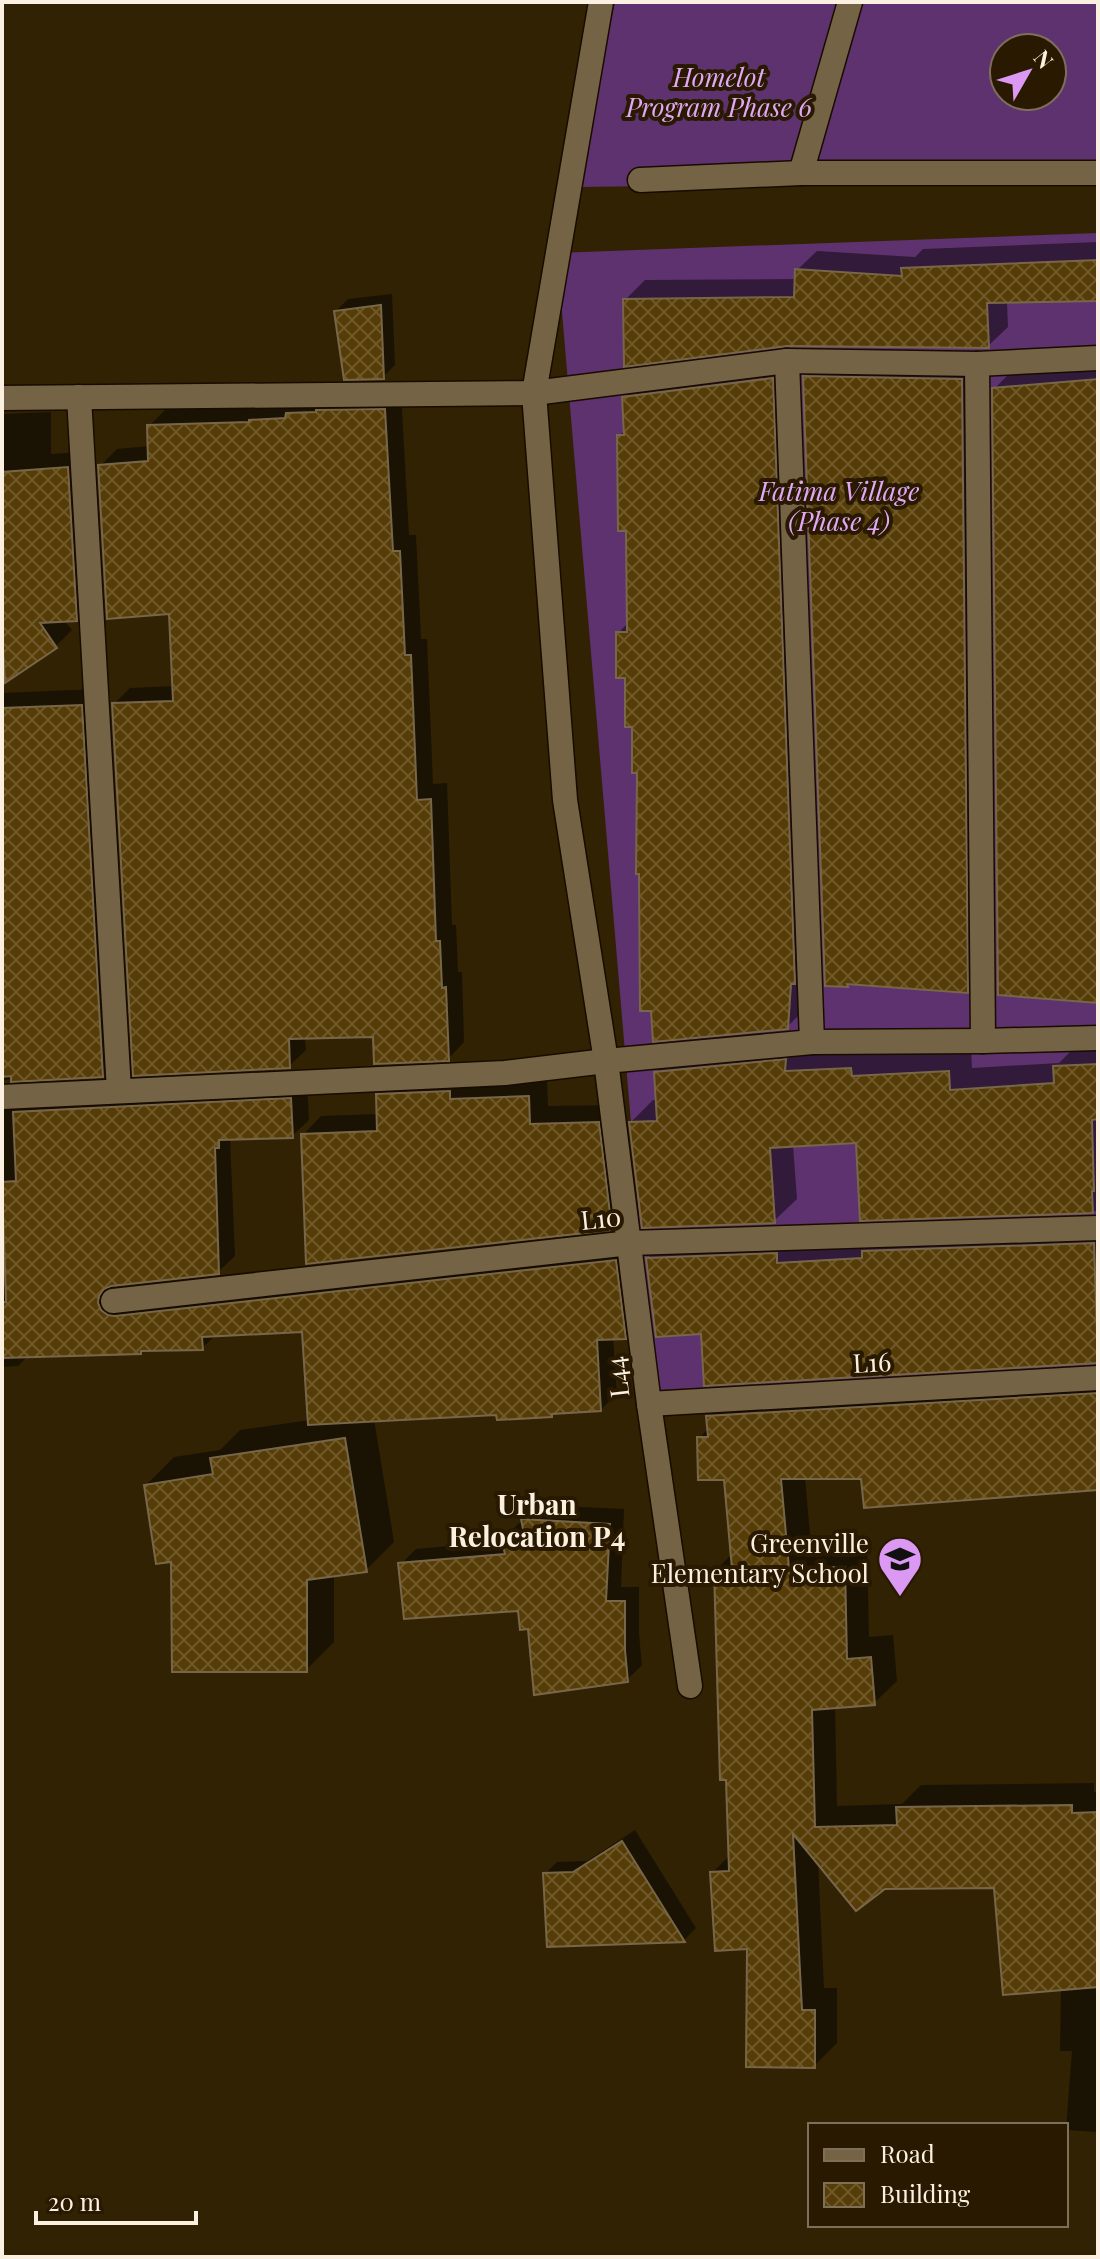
<svg xmlns="http://www.w3.org/2000/svg" width="1100" height="2259" font-family="'Playfair Display',serif">
<style>
.garden{fill:#5e326e;fill-rule:evenodd}
.shadow{fill:#0007}
.building{fill:url(#building-cross-hatch);stroke:#786648;stroke-width:2}
.lines{fill:none;stroke-linecap:round;stroke-linejoin:round}
.street-casing{stroke:#180c00;stroke-width:27}
.street{stroke:#756345;stroke-width:24}
.labels{text-anchor:middle;stroke-width:8;stroke-linejoin:round;paint-order:stroke}
.park-label{font-size:26px;font-style:italic;fill:#e2a8f6;stroke:#281900}
.street-label{font-size:26px;fill:#fcf1e1;stroke:#281900}
.poi-label{font-size:26px;fill:#fcf1e1;stroke:#281900;text-anchor:end}
.neighbourhood-label{font-size:28px;font-weight:bold;fill:#fcf1e1;stroke:#281900}
</style>
<defs>
<pattern id="building-cross-hatch" width="8" height="8" patternUnits="userSpaceOnUse" patternTransform="scale(2)"><rect width="8" height="8" fill="#563c06"/><path d="M0 0l8 8M0 8l8-8" fill="none" stroke="#6f592a"/></pattern>
</defs>
<rect width="100%" height="100%" fill="#322204"/>
<!-- garden -->
<g class="garden">
<path d="M 615,2 L 1098,2 L 1098,180 L 577,187 ZM 1004,48 L 1052,48 L 1052,96 L 1004,96 Z"/>
<path d="M 1098,233 L 1098,1365 L 654,1393 L 557,253 Z"/>
</g>
<!-- shadow -->
<g class="shadow">
<path d="M 1098,242 L 1098,299 L 1007,301 L 1008,327 L 988,346 L 625,300 L 645,280 L 797,279 L 797,270 L 817,251 L 915,257 L 923,249 Z"/>
<path d="M 392,294 L 395,365 L 383,377 L 336,311 L 348,299 Z"/>
<path d="M 790,361 L 805,1009 L 787,1027 L 639,771 L 634,725 L 618,633 L 629,622 L 628,529 L 619,436 L 625,430 L 624,398 L 642,380 Z"/>
<path d="M 817,365 L 973,368 L 979,979 L 967,991 L 850,982 L 847,985 L 805,377 Z"/>
<path d="M 1098,367 L 1098,1001 L 994,389 L 1008,375 Z"/>
<path d="M 401,393 L 409,535 L 416,535 L 421,639 L 427,639 L 433,784 L 447,783 L 452,925 L 456,925 L 458,972 L 462,972 L 464,1042 L 448,1059 L 375,1035 L 305,1037 L 306,1050 L 289,1066 L 114,704 L 130,688 L 174,686 L 171,612 L 100,466 L 117,449 L 150,446 L 149,426 L 166,409 L 266,406 Z"/>
<path d="M 51,412 L 51,454 L 84,452 L 92,602 L 76,619 L 64,620 L 72,630 L 55,647 L 2,592 L 2,414 Z"/>
<path d="M 2,668 L 18,668 L 2,683 Z"/>
<path d="M 97,689 L 119,1059 L 102,1075 L 3,1080 L 5,1088 L 307,1083 L 309,1120 L 292,1136 L 230,1138 L 235,1256 L 218,1272 L 114,1284 L 116,1293 L 632,1244 L 641,1320 L 625,1337 L 613,1337 L 617,1393 L 601,1410 L 555,1411 L 552,1415 L 497,1413 L 374,1419 L 394,1542 L 366,1570 L 334,1574 L 334,1642 L 306,1670 L 173,1560 L 146,1485 L 174,1457 L 220,1450 L 240,1430 L 310,1420 L 304,1330 L 217,1334 L 202,1348 L 29,1355 L 18,1366 L 2,1367 L 2,1288 L 8,1287 L 4,1212 L 2,1212 L 2,693 Z"/>
<path d="M 1098,1043 L 1098,1211 L 862,1219 L 858,1141 L 793,1145 L 797,1199 L 774,1221 L 631,1122 L 653,1100 L 658,1100 L 656,1072 L 679,1050 L 873,1046 L 874,1054 L 971,1049 L 972,1068 L 1059,1063 L 1078,1044 Z"/>
<path d="M 396,1076 L 547,1079 L 548,1106 L 617,1105 L 630,1209 L 611,1228 L 303,1135 L 321,1116 L 379,1114 L 378,1095 Z"/>
<path d="M 1098,1222 L 1098,1361 L 706,1384 L 702,1332 L 648,1258 L 671,1236 Z"/>
<path d="M 1098,1373 L 1098,1488 L 863,1477 L 805,1477 L 811,1546 L 867,1545 L 869,1637 L 893,1635 L 897,1681 L 874,1703 L 835,1706 L 837,1806 L 902,1804 L 921,1785 L 1094,1783 L 1094,1792 L 1098,1791 L 1098,2132 L 1066,2130 L 1072,2051 L 1060,2051 L 1061,1988 L 996,1886 L 818,1861 L 824,1988 L 837,1988 L 837,2043 L 814,2066 L 749,1947 L 712,1873 L 730,1855 L 716,1570 L 732,1554 L 726,1478 L 699,1438 L 709,1428 L 708,1416 L 731,1394 Z"/>
<path d="M 538,1505 L 624,1509 L 621,1587 L 639,1587 L 639,1634 L 642,1665 L 627,1680 L 530,1627 L 520,1608 L 401,1564 L 416,1549 L 504,1541 L 504,1539 L 519,1523 L 524,1522 L 523,1520 Z"/>
<path d="M 635,1830 L 696,1928 L 684,1940 L 549,1945 L 545,1874 L 557,1862 L 587,1861 Z"/>
</g>
<!-- building -->
<g class="building">
<path d="M 1098,260 L 1098,301 L 987,303 L 989,348 L 787,346 L 624,367 L 623,299 L 794,297 L 795,269 L 902,276 L 901,268 Z"/>
<path d="M 381,305 L 384,379 L 344,380 L 334,311 Z"/>
<path d="M 803,376 L 962,379 L 968,993 L 847,984 L 848,987 L 825,986 Z"/>
<path d="M 773,378 L 795,984 L 791,984 L 788,1029 L 653,1042 L 651,1011 L 640,1011 L 639,874 L 636,874 L 637,773 L 632,773 L 632,727 L 625,727 L 625,678 L 616,678 L 616,632 L 627,632 L 626,531 L 618,531 L 617,435 L 624,435 L 622,397 Z"/>
<path d="M 1098,379 L 1098,1003 L 998,995 L 992,388 Z"/>
<path d="M 385,409 L 393,551 L 400,551 L 405,655 L 411,655 L 417,800 L 431,799 L 436,941 L 440,941 L 442,988 L 446,987 L 449,1061 L 374,1064 L 373,1037 L 289,1039 L 290,1068 L 133,1076 L 112,703 L 173,701 L 169,614 L 107,619 L 98,465 L 148,461 L 147,425 L 249,422 L 249,420 L 285,418 L 286,413 L 316,412 L 316,410 Z"/>
<path d="M 68,467 L 77,621 L 40,623 L 57,648 L 5,683 L 2,632 L 2,472 Z"/>
<path d="M 82,705 L 103,1077 L 11,1082 L 11,1076 L 2,1077 L 2,708 Z"/>
<path d="M 786,1059 L 785,1071 L 851,1068 L 852,1076 L 949,1071 L 950,1090 L 1054,1083 L 1053,1066 L 1098,1064 L 1098,1119 L 1092,1120 L 1094,1191 L 1092,1191 L 1093,1213 L 860,1221 L 856,1143 L 770,1148 L 775,1223 L 642,1228 L 629,1122 L 657,1121 L 654,1072 Z"/>
<path d="M 450,1091 L 450,1099 L 529,1096 L 530,1124 L 599,1122 L 612,1230 L 306,1264 L 301,1134 L 377,1131 L 376,1094 Z"/>
<path d="M 291,1098 L 293,1138 L 219,1140 L 219,1148 L 215,1148 L 219,1274 L 111,1286 L 104,1289 L 99,1296 L 98,1303 L 101,1310 L 108,1315 L 115,1316 L 616,1260 L 626,1339 L 597,1340 L 601,1411 L 552,1414 L 552,1417 L 497,1420 L 496,1415 L 308,1425 L 302,1332 L 202,1337 L 203,1350 L 141,1351 L 141,1354 L 2,1358 L 2,1302 L 6,1302 L 2,1182 L 16,1181 L 13,1112 Z"/>
<path d="M 1094,1243 L 1098,1363 L 704,1386 L 701,1334 L 656,1337 L 646,1258 L 777,1253 L 777,1263 L 862,1258 L 862,1251 Z"/>
<path d="M 1098,1393 L 1098,1490 L 864,1508 L 861,1479 L 781,1479 L 789,1568 L 845,1567 L 847,1659 L 871,1657 L 875,1705 L 812,1710 L 815,1827 L 897,1825 L 896,1807 L 1072,1805 L 1072,1813 L 1098,1812 L 1098,1987 L 1003,1995 L 994,1888 L 885,1889 L 856,1911 L 793,1834 L 802,2010 L 815,2010 L 815,2068 L 746,2067 L 747,1949 L 715,1951 L 710,1872 L 729,1871 L 726,1780 L 720,1780 L 714,1569 L 732,1569 L 724,1480 L 698,1480 L 697,1437 L 708,1437 L 706,1416 Z"/>
<path d="M 345,1438 L 367,1572 L 307,1580 L 307,1672 L 172,1672 L 171,1562 L 156,1564 L 144,1485 L 213,1474 L 210,1458 Z"/>
<path d="M 521,1519 L 610,1524 L 606,1601 L 625,1601 L 625,1650 L 628,1682 L 534,1695 L 528,1629 L 520,1630 L 518,1611 L 404,1619 L 398,1563 L 505,1554 L 501,1538 L 524,1534 Z"/>
<path d="M 622,1841 L 685,1942 L 547,1947 L 543,1873 L 573,1872 Z"/>
</g>
<g class="lines">
<!-- street casing -->
<g class="street-casing">
<g id="street">
<path d="M 801,173 L 850,2"/>
<path d="M 640,180 L 801,173 L 1098,173"/>
<path d="M 787,361 L 812,1042"/>
<path d="M 977,364 L 983,1041"/>
<path d="M 79,397 L 119,1091"/>
<path d="M 2,398 L 534,393 L 787,361 L 977,364 L 1098,358"/>
<path d="M 2,1097 L 505,1073 L 606,1061 L 565,800 L 534,393 L 601,2"/>
<path d="M 113,1301 L 630,1243 L 1098,1228"/>
<path d="M 649,1404 L 1098,1378"/>
<path d="M 690,1686 L 649,1404 L 606,1061 L 812,1042 L 983,1041 L 1098,1038"/>
</g>
</g>
<!-- street -->
<use href="#street" class="street"/>
</g>
<!-- icons -->
<defs>
<g id="school-pin" transform="scale(2.3)"><path d="M0 17L-7.5 6A9.5 9.5 0 1 1 7.5 6Z" fill="#dc99f4" stroke="#281900"/><path d="M0-5L7-2L0 1L-7-2ZM-4 1L0 2.5L4 1V4Q0 6-4 4Z" fill="#111"/></g>
</defs>
<g fill-rule="evenodd">
<use href="#school-pin" x="900" y="1559"/>
</g>
<g class="labels">
<!-- park labels -->
<g class="park-label">
<text x="719" y="87">Homelot<tspan x="719" dy="30">Program Phase 6</tspan></text>
<text x="839" y="501">Fatima Village<tspan x="839" dy="30">(Phase 4)</tspan></text>
</g>
<!-- street labels -->
<g class="street-label">
<text transform="translate(601 1219) rotate(-6)" y="9">L10</text>
<text transform="translate(872 1363) rotate(-3)" y="9">L16</text>
<text transform="translate(618 1377) rotate(-97)" y="9">L44</text>
</g>
<!-- poi labels -->
<g class="poi-label">
<text x="869" y="1553">Greenville<tspan x="869" dy="30">Elementary School</tspan></text>
</g>
<!-- neighbourhood labels -->
<g class="neighbourhood-label">
<text x="537" y="1515">Urban<tspan x="537" dy="32">Relocation P4</tspan></text>
</g>
</g>
<!-- border -->
<rect width="1100" height="2259" fill="none" stroke="#fcf1e1" stroke-width="8"/>
<!-- legend -->
<rect x="808" y="2123" width="260" height="104" fill="#281900" stroke="#7d6f5a" stroke-width="2"/>
<rect x="824" y="2149" width="40" height="12" fill="#756345" stroke="#7d6f5a" stroke-width="2"/>
<text x="880" y="2163" font-size="24" fill="#fcf1e1">Road</text>
<rect x="824" y="2183" width="40" height="24" fill="url(#building-cross-hatch)" stroke="#7d6f5a" stroke-width="2"/>
<text x="880" y="2203" font-size="24" fill="#fcf1e1">Building</text>
<!-- north arrow -->
<g transform="translate(1028 72) rotate(51)"><circle r="38" fill="#281900" stroke="#7d6f5a" stroke-width="2"/>
<path d="M0-6L14 30L0 20L-14 30Z" fill="#dc99f4"/>
<text y="-12" font-size="22" font-weight="bold" text-anchor="middle" fill="#fcf1e1">N</text>
</g>
<!-- scale -->
<path d="M36 2211v12h160v-12" fill="none" stroke="#fcf1e1" stroke-width="4"/>
<text x="48" y="2211" font-size="24" fill="#fcf1e1" stroke="#281900" stroke-width="6" paint-order="stroke">20 m</text>
</svg>
